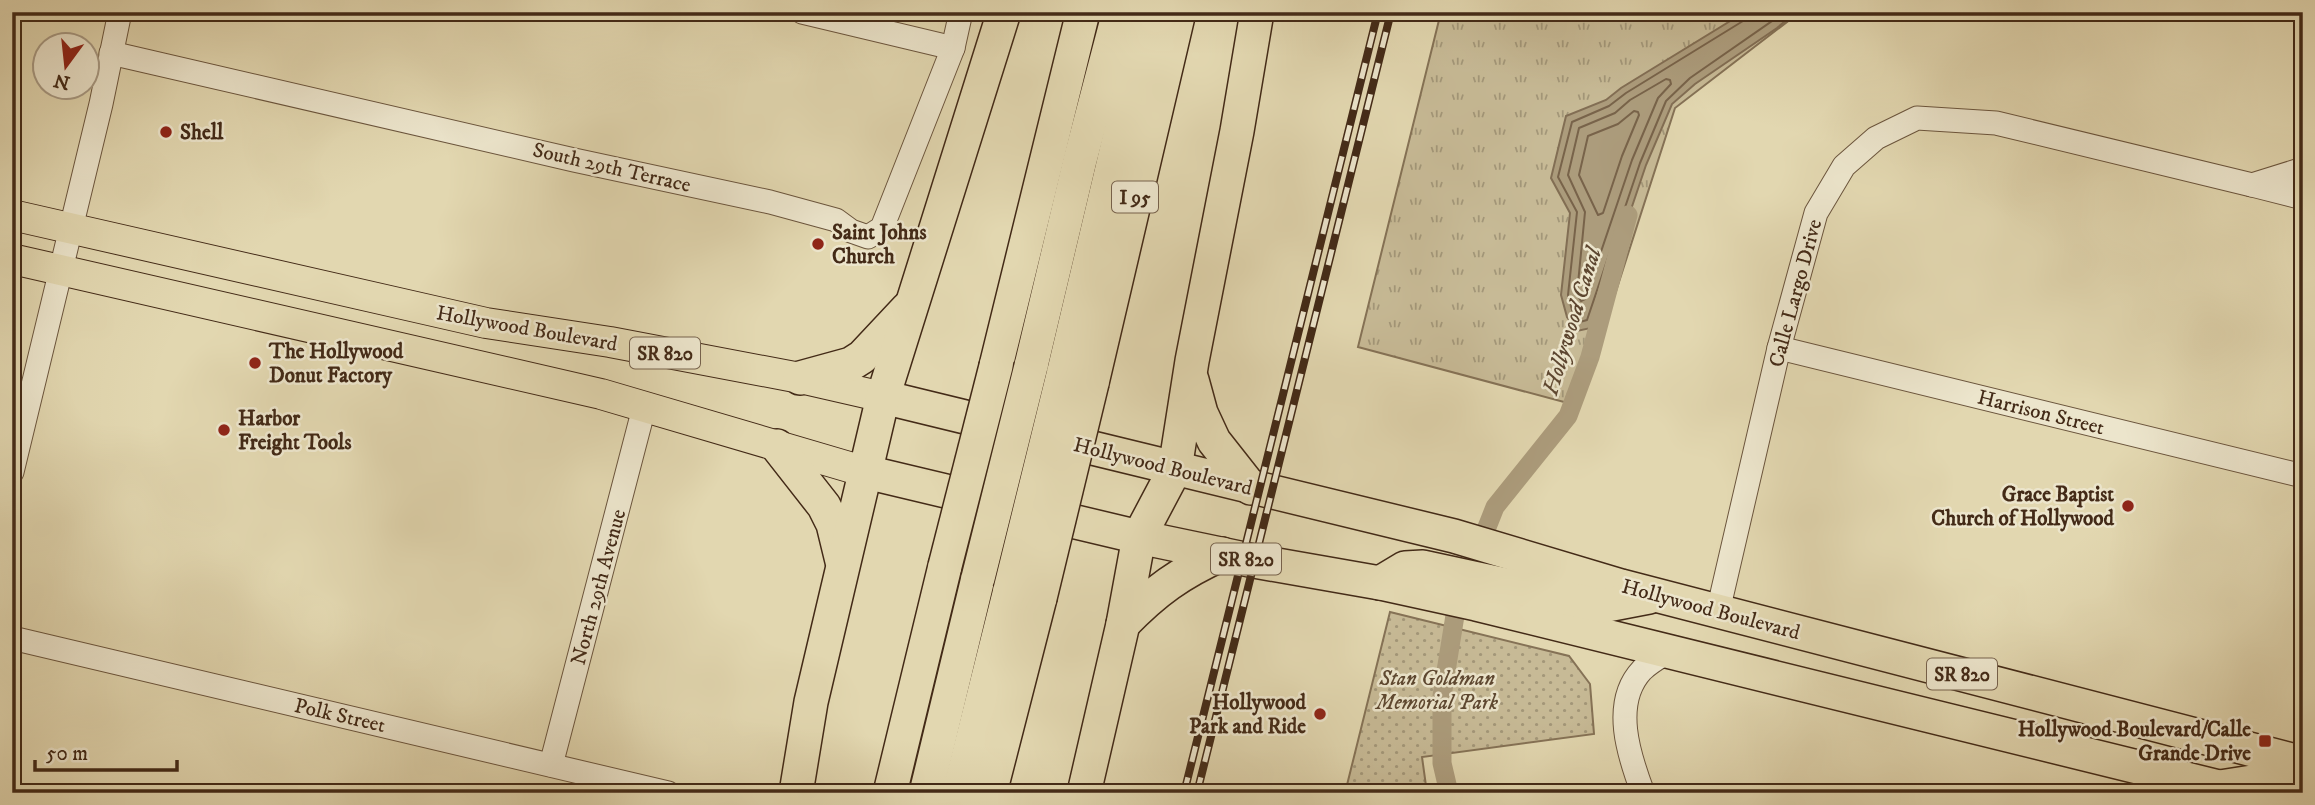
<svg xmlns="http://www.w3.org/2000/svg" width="2315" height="805" font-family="'IM FELL DW Pica',serif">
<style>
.grass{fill:url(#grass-tufts);stroke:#857256;stroke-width:2}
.park{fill:url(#park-dots);stroke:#857256;stroke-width:2}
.water{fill:#ac9c7c;stroke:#826e54;stroke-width:2}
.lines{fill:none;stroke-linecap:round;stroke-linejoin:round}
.shore{stroke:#78634a;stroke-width:2}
.canal{stroke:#ac9c7c;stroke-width:19}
.minor-casing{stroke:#6b553d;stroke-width:25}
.major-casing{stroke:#432a17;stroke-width:32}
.highway-casing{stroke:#432a17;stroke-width:36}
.minor{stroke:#ece5cc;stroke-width:23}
.major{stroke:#e2d7b0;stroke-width:30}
.highway{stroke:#e2d7b0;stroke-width:33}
.rail-casing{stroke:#432a17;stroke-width:8}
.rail{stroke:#ece5cc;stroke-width:5;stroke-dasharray:16;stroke-linecap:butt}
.highway-bridge-casing{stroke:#432a17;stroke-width:36;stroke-linecap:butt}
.highway-bridge{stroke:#e2d7b0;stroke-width:33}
.poi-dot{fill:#8f2418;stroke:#ece5cc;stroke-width:2.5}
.labels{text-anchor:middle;stroke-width:5;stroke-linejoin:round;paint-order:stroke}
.shield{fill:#ece5cc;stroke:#76624d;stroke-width:2}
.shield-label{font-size:19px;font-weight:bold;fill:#432a17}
.poi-label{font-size:21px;font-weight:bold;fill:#432a17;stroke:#ece5cc;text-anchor:start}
.street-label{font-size:21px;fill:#432a17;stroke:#ece5cc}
.park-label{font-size:21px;font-style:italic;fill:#5d4730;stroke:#ece5cc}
.water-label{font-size:23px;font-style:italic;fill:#5d4630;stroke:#ece5cc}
</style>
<defs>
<pattern id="grass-tufts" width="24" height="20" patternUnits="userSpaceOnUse" patternTransform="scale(1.75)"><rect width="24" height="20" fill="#c7ba96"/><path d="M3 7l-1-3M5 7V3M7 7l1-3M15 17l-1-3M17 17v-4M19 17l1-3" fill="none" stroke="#a39779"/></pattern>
<pattern id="park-dots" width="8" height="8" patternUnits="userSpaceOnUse" patternTransform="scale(1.75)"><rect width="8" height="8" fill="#c7ba96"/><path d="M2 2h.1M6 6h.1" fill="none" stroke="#a39779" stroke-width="1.8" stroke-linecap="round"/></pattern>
</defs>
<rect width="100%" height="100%" fill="#e2d7b0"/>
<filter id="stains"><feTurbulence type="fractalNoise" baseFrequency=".00286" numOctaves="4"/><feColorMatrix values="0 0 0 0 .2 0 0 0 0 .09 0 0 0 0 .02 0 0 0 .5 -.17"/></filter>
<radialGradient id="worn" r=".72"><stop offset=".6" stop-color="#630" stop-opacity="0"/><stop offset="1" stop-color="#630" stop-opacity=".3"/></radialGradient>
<!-- grass -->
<path class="grass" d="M 1441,12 L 1800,12 L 1675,108 L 1579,406 L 1358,347 Z"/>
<!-- park -->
<path class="park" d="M 1390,612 L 1569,656 L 1590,684 L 1594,734 L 1422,757 L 1427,793 L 1345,793 Z"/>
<!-- water -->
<path class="water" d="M 1745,12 L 1796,12 L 1777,28 L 1695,84 L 1672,104 L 1646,165 L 1591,328 L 1577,331 L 1567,317 L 1561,295 L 1570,213 L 1551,178 L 1566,116 L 1606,100 L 1621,88 Z"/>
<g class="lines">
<!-- shore -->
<g class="shore">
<path d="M 1747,12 L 1743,21 L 1626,93 L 1609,106 L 1572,122 L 1558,177 L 1577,212 L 1568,295 L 1573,314 L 1580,322 L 1587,320 L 1640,163 L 1666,101 L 1690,78 L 1785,12"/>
<path d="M 1666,79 L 1670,80 L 1671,84 L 1658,98 L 1632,160 L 1585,299 L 1581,301 L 1577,294 L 1585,212 L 1568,175 L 1579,128 L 1615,113 L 1630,100 Z"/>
<path d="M 1634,111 L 1638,112 L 1639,115 L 1622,156 L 1603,213 L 1598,215 L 1579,175 L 1588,136 L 1618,124 Z"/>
</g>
<!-- canal -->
<path class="canal" d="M 1449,793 L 1442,763 L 1442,696 L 1457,603 L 1495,507 L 1568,416 L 1590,357 L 1628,215"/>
<!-- minor casing -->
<g class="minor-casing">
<g id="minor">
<path d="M 802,12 L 953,48"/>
<path d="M 111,53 L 574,160 L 770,202 L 836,220 L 851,231 L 868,237 L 882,228 L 953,48 L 961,12"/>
<path d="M 2252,185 L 2303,198"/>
<path d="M 1779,348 L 2303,476"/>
<path d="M 12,472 L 101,104 L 120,12"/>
<path d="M 1718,611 L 1779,348 L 1816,213 L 1844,166 L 1876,138 L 1917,118 L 1996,123 L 2252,185 L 2303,169"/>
<path d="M 12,638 L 668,793"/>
<path d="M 551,765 L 644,408"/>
<path d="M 1643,793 C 1629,756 1611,703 1642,670 C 1650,662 1660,657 1669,651"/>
</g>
</g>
<!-- major casing -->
<g class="major-casing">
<g id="major">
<path d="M 12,215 L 486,323 L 610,342 L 800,378 L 883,397"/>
<path d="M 12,259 L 601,394 L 866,472"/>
</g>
</g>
<!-- highway casing -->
<g class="highway-casing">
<g id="highway">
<path d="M 996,366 L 1083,12"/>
<path d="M 1031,366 L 1080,160 L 1119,12"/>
<path d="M 1063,375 L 1132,84 L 1152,12"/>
<path d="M 800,378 L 851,364 L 862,357 L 907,309"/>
<path d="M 1192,380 L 1201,413 L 1214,441 L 1251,488"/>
<path d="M 1092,383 L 1179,12"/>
<path d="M 883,397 L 1454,536 L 1621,586 L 2303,763"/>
<path d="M 777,446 L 824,506 L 833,524 L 842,561"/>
<path d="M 866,472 L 1139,537 L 1254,561 L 1380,583 L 1476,604 L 2243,793"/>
<path d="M 1380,583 L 1405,568 L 1423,567 L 1602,606 L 1649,597"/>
<path d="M 1123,624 C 1155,591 1180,573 1222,554"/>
<path d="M 2220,787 L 2278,778 L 2303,765"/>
<path d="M 796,793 L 811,702 L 883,397 L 1004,12"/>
<path d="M 890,793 L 945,566"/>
<path d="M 926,793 L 978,578"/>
<path d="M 959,793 L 1010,590"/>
<path d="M 990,793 L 1040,598"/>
<path d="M 1084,793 L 1123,624 L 1139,537 L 1175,469 L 1192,361 L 1237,131 L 1257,12"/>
</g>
</g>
<!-- minor -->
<use href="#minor" class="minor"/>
<!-- major -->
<use href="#major" class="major"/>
<!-- highway -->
<use href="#highway" class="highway"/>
<!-- rail casing -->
<g class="rail-casing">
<g id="rail">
<path d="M 1184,793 L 1378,12"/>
<path d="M 1197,793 L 1391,12"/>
</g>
</g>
<!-- rail -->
<use href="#rail" class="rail"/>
<!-- highway-bridge casing -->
<g class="highway-bridge-casing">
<g id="highway-bridge">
<path d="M 945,566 L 996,366"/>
<path d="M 978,578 L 1031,366"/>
<path d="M 1010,590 L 1063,375"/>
<path d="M 1040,598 L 1092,383"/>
</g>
</g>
<!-- highway-bridge -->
<use href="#highway-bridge" class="highway-bridge"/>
</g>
<!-- markers -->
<g class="poi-dot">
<circle cx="166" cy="132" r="7"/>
<circle cx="818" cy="244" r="7"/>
<circle cx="255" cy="363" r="7"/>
<circle cx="224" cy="430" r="7"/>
<circle cx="2128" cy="506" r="7"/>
<circle cx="1320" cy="714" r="7"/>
<rect x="2258" y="734" width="14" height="14" rx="3.5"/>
</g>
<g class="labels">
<!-- shield labels -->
<g class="shield">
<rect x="1112" y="181.5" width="46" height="31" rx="5"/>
<rect x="630" y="337.5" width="70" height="31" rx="5"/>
<rect x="1211" y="543.5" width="70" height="31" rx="5"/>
<rect x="1927" y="658.5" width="70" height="31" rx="5"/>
</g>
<g class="shield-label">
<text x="1135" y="204">I 95</text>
<text x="665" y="360">SR 820</text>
<text x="1246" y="566">SR 820</text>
<text x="1962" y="681">SR 820</text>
</g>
<!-- poi labels -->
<g class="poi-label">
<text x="180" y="139">Shell</text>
<text x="832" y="239">Saint Johns<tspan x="832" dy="24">Church</tspan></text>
<text x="269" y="358">The Hollywood<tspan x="269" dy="24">Donut Factory</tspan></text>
<text x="238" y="425">Harbor<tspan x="238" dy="24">Freight Tools</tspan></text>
<text x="2114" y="501" text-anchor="end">Grace Baptist<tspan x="2114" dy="24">Church of Hollywood</tspan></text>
<text x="1306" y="709" text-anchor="end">Hollywood<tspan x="1306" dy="24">Park and Ride</tspan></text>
<text x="2251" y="736" text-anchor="end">Hollywood Boulevard/Calle<tspan x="2251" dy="24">Grande Drive</tspan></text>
</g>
<!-- street labels -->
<g class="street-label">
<text transform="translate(612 167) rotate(13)" y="7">South 29th Terrace</text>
<text transform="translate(1795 293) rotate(-75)" y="7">Calle Largo Drive</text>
<text transform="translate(527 328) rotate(10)" y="7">Hollywood Boulevard</text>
<text transform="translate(2041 412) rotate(14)" y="7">Harrison Street</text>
<text transform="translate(1163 466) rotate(14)" y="7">Hollywood Boulevard</text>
<text transform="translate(598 587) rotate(-75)" y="7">North 29th Avenue</text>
<text transform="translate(1711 609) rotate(15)" y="7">Hollywood Boulevard</text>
<text transform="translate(340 715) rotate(13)" y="7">Polk Street</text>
</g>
<!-- park labels -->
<g class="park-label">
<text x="1437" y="685">Stan Goldman<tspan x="1437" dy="24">Memorial Park</tspan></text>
</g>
<!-- water labels -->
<g class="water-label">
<text transform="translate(1571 321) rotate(-73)" y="8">Hollywood Canal</text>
</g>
</g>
<!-- margin -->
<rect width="2315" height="805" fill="none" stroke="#e2d7b0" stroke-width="42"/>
<rect x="14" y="14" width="2287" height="777" fill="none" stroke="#432a17" stroke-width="3.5"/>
<rect x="21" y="21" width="2273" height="763" fill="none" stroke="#432a17" stroke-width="2"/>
<!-- north arrow -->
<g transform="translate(66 66) rotate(195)"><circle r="33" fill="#ece5cc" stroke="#a89a84" stroke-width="2"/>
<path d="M0-5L12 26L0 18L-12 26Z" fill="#8f2418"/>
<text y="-10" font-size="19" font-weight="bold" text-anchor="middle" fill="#432a17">N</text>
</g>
<!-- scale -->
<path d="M35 760v10h142v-10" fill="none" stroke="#432a17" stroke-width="3.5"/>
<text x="46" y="760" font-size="21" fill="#432a17" stroke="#ece5cc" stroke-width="5" paint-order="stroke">50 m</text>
<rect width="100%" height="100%" filter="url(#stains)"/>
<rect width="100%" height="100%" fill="url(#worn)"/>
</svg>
